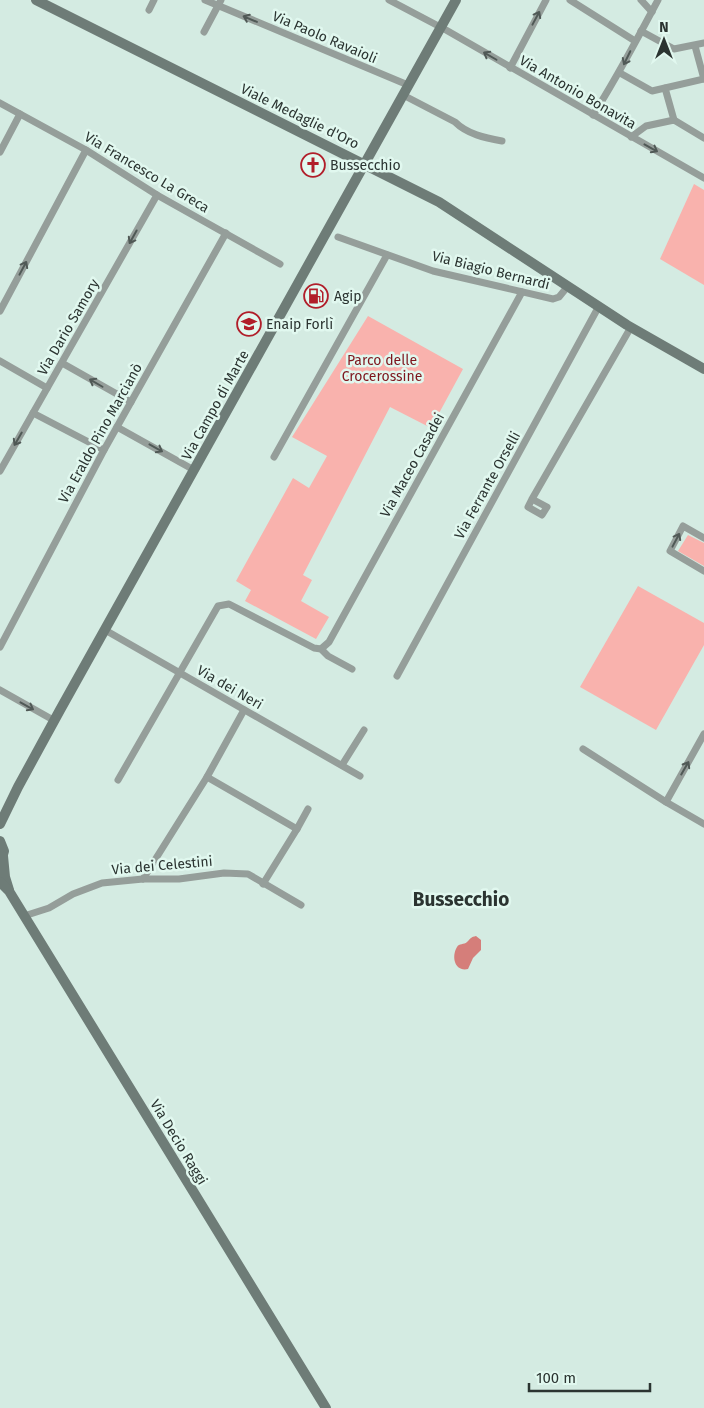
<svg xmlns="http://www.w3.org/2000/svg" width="704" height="1408" font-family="'Fira Sans',sans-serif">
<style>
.green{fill:#f9b2ad}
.water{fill:#d57e7a}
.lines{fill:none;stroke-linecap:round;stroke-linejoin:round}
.street{stroke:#959e9a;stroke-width:7}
.secondary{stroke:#6e7c77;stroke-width:10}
.oneway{stroke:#505956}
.labels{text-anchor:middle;stroke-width:5;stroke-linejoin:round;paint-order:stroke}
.street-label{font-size:14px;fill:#2b3431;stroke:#e1f8ef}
.poi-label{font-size:14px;fill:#2b3431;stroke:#e1f8ef;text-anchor:start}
.park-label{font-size:14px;fill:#7e161d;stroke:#e1f8ef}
.district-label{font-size:19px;font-weight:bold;fill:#2b3431;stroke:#e1f8ef}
</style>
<rect width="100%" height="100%" fill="#d4ebe2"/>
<!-- green -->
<g class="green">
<path d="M 694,184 L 704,190 L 704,285 L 660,259 Z"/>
<path d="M 368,316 L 463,369 L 431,428 L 390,407 L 303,575 L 312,580 L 301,601 L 329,617 L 316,639 L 245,601 L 251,590 L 236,581 L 293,478 L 309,488 L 327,456 L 292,437 Z"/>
<path d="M 688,535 L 704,543 L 704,566 L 678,551 Z"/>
<path d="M 638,586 L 704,623 L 704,645 L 656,730 L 580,687 Z"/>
</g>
<!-- water -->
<path class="water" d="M 476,936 L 481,940 L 481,950 L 473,958 L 468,969 C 455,972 451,957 457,947 C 459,943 464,945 467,942 C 471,938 471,937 476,936 Z"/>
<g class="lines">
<!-- street -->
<g class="street">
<path d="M 205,0 L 408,85"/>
<path d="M 389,0 L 446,30 L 704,178"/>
<path d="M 570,0 L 635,41"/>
<path d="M 641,0 L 652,12"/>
<path d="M 149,10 L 154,0"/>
<path d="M 641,31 L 674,49 L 704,43"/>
<path d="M 204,32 L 221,0"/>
<path d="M 695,46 L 704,79"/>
<path d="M 510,68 L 546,0"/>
<path d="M 620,73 L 652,91 L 704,79"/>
<path d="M 665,88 L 674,120"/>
<path d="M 403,95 L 455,122 C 467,134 485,138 502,141"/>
<path d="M 0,103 L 86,150 L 157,195 L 280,264"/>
<path d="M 593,115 C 617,78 637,39 658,0"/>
<path d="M 631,137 L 646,126 L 674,120 L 704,138"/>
<path d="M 0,152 L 20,114"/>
<path d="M 338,237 L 433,271 L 553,299 L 559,297 L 568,286"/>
<path d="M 0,311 L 86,150"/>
<path d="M 0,361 L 47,388"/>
<path d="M 62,363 L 131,402"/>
<path d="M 33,413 L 104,450"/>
<path d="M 117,427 L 194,470"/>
<path d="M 274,457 L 387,255"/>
<path d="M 0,471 L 157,195"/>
<path d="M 532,499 L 528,507 L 542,515 L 547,507 L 532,499 L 631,327"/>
<path d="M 704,538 L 683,526 L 670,551 L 704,571"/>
<path d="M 105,630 L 360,776"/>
<path d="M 0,647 L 104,450 L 226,233"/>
<path d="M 321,649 L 329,642 L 522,292"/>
<path d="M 397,676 L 599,306"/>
<path d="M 0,690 L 55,721"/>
<path d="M 583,749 L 666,802 L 704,824"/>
<path d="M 342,765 L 364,730"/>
<path d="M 207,777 L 297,829 L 263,884"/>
<path d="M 118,780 L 218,606 L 229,604 L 314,648 L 321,649 L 328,656 L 352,669"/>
<path d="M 666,802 L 704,734"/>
<path d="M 297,829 L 308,809"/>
<path d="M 143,879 L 207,777 L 244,710"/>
<path d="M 24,916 L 49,908 L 73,894 L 102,883 L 143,879 L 179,879 L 224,873 L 248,874 L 301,905"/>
</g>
<!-- secondary -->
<g class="secondary">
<path d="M 36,0 L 439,202 L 627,325 L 704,369"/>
<path d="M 0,824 L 18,787 L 60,710 L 456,0"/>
<path d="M 0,841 L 4,851 L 1,861"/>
<path d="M 3,856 L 5,877 L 9,890"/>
<path d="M 0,882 L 9,891 L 326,1408"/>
</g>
</g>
<!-- one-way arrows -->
<defs><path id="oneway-shaft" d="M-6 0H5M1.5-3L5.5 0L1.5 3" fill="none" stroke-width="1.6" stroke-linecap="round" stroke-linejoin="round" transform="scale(1.25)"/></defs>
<g class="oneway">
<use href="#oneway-shaft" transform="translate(536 18) rotate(-62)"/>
<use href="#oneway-shaft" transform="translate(250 19) rotate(-157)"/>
<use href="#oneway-shaft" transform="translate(490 56) rotate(-150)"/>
<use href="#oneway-shaft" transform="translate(627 58) rotate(116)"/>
<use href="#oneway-shaft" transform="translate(651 148) rotate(29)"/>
<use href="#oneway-shaft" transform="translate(133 237) rotate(119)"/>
<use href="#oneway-shaft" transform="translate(23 268) rotate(-62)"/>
<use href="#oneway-shaft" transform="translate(96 383) rotate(-150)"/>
<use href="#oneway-shaft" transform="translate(18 439) rotate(120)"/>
<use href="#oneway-shaft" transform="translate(156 448) rotate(29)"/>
<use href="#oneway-shaft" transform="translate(676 540) rotate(-62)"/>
<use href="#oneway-shaft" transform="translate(27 706) rotate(29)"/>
<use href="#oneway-shaft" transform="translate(685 768) rotate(-60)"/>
</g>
<!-- icons -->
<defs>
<g id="church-ring" transform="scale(1.25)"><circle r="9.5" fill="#e1f8ef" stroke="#b11e2a" stroke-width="1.5"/><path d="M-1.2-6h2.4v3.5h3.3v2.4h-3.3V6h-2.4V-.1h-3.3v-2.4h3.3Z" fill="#b11e2a"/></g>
<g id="fuel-ring" transform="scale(1.25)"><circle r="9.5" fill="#e1f8ef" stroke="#b11e2a" stroke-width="1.5"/><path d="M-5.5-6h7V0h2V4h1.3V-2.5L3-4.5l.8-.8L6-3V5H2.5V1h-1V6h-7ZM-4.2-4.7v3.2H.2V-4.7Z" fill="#b11e2a"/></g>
<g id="school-ring" transform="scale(1.25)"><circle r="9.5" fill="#e1f8ef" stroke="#b11e2a" stroke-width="1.5"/><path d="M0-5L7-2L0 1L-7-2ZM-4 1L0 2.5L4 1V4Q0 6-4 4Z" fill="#b11e2a"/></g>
</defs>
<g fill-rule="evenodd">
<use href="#church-ring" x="313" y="165"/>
<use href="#fuel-ring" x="316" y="296"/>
<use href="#school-ring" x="249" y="324"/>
</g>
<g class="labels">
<!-- street labels -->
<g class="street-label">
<text transform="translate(325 37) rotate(23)" y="5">Via Paolo Ravaioli</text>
<text transform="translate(578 92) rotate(30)" y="5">Via Antonio Bonavita</text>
<text transform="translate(300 116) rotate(26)" y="5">Viale Medaglie d'Oro</text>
<text transform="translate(147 172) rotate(31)" y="5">Via Francesco La Greca</text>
<text transform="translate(491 270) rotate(14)" y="5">Via Biagio Bernardi</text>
<text transform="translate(68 327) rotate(-60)" y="5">Via Dario Samory</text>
<text transform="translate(215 405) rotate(-61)" y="5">Via Campo di Marte</text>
<text transform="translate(100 433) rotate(-61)" y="5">Via Eraldo Pino Marcianò</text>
<text transform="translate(412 465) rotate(-61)" y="5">Via Maceo Casadei</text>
<text transform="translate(487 485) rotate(-61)" y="5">Via Ferrante Orselli</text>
<text transform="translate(230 687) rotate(30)" y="5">Via dei Neri</text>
<text transform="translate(162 865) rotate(-5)" y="5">Via dei Celestini</text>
<text transform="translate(179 1142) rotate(59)" y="5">Via Decio Raggi</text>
</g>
<!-- poi labels -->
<g class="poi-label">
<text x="330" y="170">Bussecchio</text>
<text x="334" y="301">Agip</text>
<text x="266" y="329">Enaip Forlì</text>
</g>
<!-- park labels -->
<g class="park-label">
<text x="382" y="365">Parco delle<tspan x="382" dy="16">Crocerossine</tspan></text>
</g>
<!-- district labels -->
<g class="district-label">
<text x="461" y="906">Bussecchio</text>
</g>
</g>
<!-- north arrow -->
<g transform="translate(664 40)" stroke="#e1f8ef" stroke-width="4" paint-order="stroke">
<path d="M0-4L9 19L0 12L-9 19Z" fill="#2b3431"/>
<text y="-8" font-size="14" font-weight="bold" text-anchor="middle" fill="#2b3431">N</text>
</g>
<!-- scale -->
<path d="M529 1383v8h121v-8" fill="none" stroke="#2b3431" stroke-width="2.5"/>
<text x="536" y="1383" font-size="15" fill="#2b3431" stroke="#e1f8ef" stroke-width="4" paint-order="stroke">100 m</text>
</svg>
